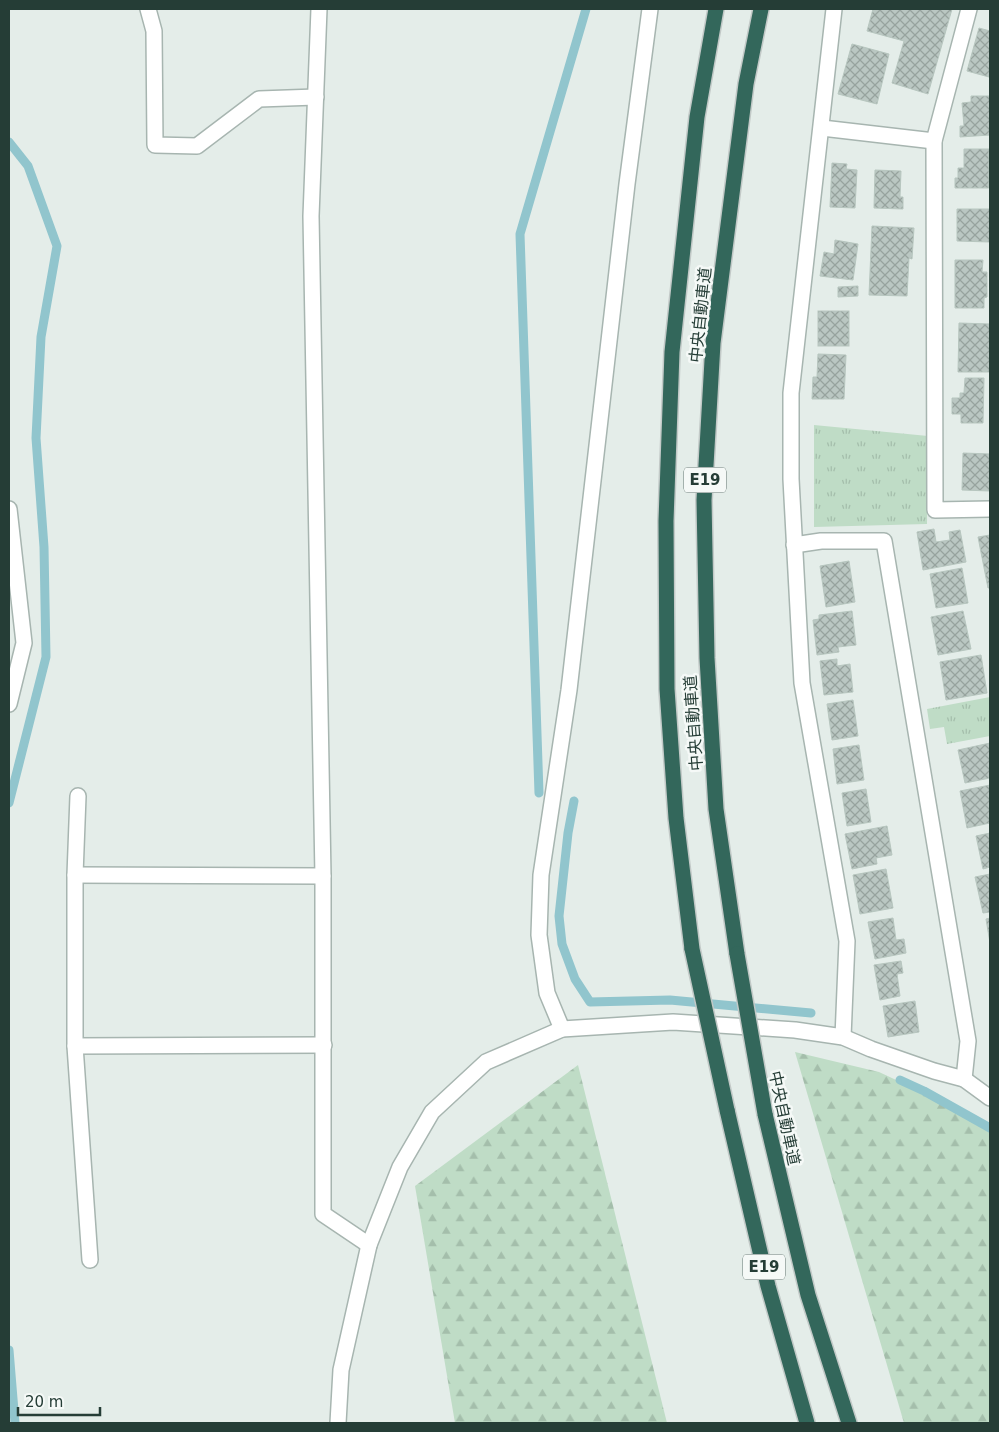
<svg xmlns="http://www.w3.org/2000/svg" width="999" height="1432" font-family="'DejaVu Sans','Noto Sans JP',sans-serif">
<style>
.forest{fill:url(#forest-firs)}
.park{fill:url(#park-tufts)}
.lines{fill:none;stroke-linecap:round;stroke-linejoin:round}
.stream{stroke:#91c5cd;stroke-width:9}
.building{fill:url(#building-cross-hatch);stroke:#b7c6bf}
.minor-casing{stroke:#a7b5b0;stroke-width:18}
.tertiary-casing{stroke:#a7b5b0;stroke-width:18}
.motorway-casing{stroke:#c2c9c7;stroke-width:18}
.minor{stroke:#fff;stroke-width:15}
.tertiary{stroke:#fff;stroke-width:15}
.motorway{stroke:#33675b;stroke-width:15}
.motorway-bridge-casing{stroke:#c2c9c7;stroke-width:18;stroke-linecap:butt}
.motorway-bridge{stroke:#33675b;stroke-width:15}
.labels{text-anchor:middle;stroke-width:5;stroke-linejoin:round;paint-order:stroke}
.shield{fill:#f5f9f7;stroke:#637570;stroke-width:1}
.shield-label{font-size:15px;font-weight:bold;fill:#253d36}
.street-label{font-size:16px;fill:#253d36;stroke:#f5f9f7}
</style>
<defs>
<pattern id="forest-firs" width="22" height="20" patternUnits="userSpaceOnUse" patternTransform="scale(1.25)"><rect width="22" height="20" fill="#bfdcc6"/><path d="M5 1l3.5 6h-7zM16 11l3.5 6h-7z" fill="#a4beab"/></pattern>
<pattern id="park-tufts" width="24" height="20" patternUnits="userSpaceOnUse" patternTransform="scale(1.25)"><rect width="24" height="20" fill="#bfdcc6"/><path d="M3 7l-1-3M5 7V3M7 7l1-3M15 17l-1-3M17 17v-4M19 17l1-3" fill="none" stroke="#a4beab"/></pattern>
<pattern id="building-cross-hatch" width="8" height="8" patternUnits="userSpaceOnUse" patternTransform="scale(1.25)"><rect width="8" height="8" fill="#bac7c2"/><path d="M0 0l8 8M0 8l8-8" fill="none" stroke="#97a39e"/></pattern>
</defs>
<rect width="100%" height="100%" fill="#e4ede9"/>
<!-- forest -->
<g class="forest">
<path d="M 795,1052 L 879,1072 L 937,1099 L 990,1129 L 990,1423 L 904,1423 Z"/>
<path d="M 578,1065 L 667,1423 L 455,1423 L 415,1186 Z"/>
</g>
<!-- park -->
<g class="park">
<path d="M 814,425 L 928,436 L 927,524 L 814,527 Z"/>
<path d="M 990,697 L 990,736 L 947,744 L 944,727 L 930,729 L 927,709 Z"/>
</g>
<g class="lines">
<!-- stream -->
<g class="stream">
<path d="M 9,142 L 28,166 L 57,246 L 41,337 L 36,438 L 44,547 L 46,657 L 9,803"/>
<path d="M 539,793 L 520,234 L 586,9"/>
<path d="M 574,801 L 568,833 L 559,916 L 562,944 L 575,979 L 590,1002 L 670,1000 L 811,1013"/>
<path d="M 900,1080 L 924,1091 L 990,1128"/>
<path d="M 9,1350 L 15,1423"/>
</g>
</g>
<!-- building -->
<g class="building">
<path d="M 873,9 L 952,9 L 928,94 L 892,83 L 904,41 L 867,31 Z"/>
<path d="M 979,28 L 990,31 L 990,71 L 989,77 L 967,71 Z"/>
<path d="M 852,44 L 889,54 L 877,104 L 838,94 Z"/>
<path d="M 971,96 L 990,96 L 990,135 L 960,137 L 960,126 L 964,126 L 962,103 L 971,102 Z"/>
<path d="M 964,149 L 989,149 L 989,188 L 955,188 L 955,178 L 958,178 L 958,168 L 964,168 Z"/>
<path d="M 832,163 L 847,164 L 846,169 L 857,170 L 855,208 L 830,207 Z"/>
<path d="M 875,170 L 901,171 L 900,197 L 903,197 L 903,209 L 874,208 Z"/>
<path d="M 957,209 L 990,209 L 990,242 L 957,241 Z"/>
<path d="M 872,226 L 914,228 L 912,259 L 909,258 L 907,296 L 869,295 Z"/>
<path d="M 835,240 L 858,244 L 853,280 L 820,276 L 824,252 L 834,254 Z"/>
<path d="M 955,260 L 983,260 L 982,272 L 987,272 L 987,297 L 984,298 L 984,308 L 955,308 Z"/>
<path d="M 858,286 L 858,296 L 838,297 L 838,287 Z"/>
<rect x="818" y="311" width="31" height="35"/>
<path d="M 959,323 L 990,324 L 990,372 L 958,372 Z"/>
<path d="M 818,354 L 846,355 L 844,399 L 812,399 L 813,377 L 817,377 Z"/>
<path d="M 965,378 L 984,378 L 983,423 L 961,423 L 961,414 L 952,414 L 952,398 L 960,398 L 960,393 L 964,393 Z"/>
<path d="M 963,453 L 990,454 L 990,491 L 962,490 Z"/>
<path d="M 934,529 L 936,542 L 950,540 L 949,532 L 960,530 L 966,562 L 923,570 L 917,532 Z"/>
<path d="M 990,535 L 990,588 L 988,588 L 978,537 Z"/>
<path d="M 849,561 L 855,602 L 826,607 L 820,566 Z"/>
<path d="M 962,568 L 968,603 L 936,608 L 930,574 Z"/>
<path d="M 852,611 L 856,645 L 838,647 L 839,652 L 817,655 L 813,620 L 819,619 L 819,615 Z"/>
<path d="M 963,611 L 971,649 L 938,655 L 931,617 Z"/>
<path d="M 981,655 L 987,693 L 946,700 L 940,662 Z"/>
<path d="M 837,659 L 837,666 L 850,664 L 853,692 L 824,695 L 820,661 Z"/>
<path d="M 853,700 L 858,736 L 832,740 L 827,704 Z"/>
<path d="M 990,743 L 990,778 L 965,783 L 958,750 Z"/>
<path d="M 859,745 L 864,780 L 837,784 L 833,749 Z"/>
<path d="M 990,785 L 990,823 L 967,828 L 960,791 Z"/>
<path d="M 866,789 L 871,822 L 847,826 L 842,793 Z"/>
<path d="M 887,826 L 892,855 L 876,858 L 877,864 L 852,869 L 845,834 Z"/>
<path d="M 990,833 L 990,867 L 983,869 L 976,836 Z"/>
<path d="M 886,869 L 893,908 L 860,914 L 853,875 Z"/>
<path d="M 990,874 L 990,912 L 983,913 L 975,877 Z"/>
<path d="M 893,918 L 896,940 L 904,939 L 906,953 L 875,959 L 868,922 Z"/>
<path d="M 990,918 L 990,943 L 986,919 Z"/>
<path d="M 901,961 L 903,973 L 897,974 L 900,996 L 880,1000 L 874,965 Z"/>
<path d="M 915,1001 L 919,1032 L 888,1037 L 883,1006 Z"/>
</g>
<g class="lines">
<!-- minor casing -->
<g class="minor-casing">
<g id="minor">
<path d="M 148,9 L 154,31 L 155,145 L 197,146 L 259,99 L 316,97"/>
<path d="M 319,9 L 311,216 L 323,876 L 323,1214 L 369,1245"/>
<path d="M 834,9 L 791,393 L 791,479 L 802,683 L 847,941 L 843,1037"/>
<path d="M 969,9 L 934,141 L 935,510 L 990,509"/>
<path d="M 822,128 L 934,141"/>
<path d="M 9,509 L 24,643 L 9,704"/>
<path d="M 794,545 L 821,541 L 884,541 L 968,1041 L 964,1079"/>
<path d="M 78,796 L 75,875 L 75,1046 L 90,1260"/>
<path d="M 75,875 L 323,876"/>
<path d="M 562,1029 L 547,993 L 539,935 L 541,875 L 569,690 L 627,184 L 650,9"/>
<path d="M 75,1046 L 324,1045"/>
</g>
</g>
<!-- tertiary casing -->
<g class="tertiary-casing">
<path id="tertiary" d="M 338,1423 L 341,1370 L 369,1245 L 400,1167 L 432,1112 L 486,1062 L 562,1029 L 673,1022 L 795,1030 L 843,1037 L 871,1049 L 934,1071 L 964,1079 L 990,1098"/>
</g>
<!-- motorway casing -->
<g class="motorway-casing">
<g id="motorway">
<path d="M 692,949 L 676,818 L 667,689 L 666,521 L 672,352 L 697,117 L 716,9"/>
<path d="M 737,954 L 716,809 L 707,658 L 704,500 L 713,343 L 746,84 L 761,9"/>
<path d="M 727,1110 L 768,1286 L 807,1423"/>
<path d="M 765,1114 L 808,1295 L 849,1423"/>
</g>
</g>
<!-- minor -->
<use href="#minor" class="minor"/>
<!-- tertiary -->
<use href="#tertiary" class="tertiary"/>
<!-- motorway -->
<use href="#motorway" class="motorway"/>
<!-- motorway-bridge casing -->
<g class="motorway-bridge-casing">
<g id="motorway-bridge">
<path d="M 692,949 L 727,1110"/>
<path d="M 737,954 L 765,1114"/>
</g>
</g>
<!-- motorway-bridge -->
<use href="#motorway-bridge" class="motorway-bridge"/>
</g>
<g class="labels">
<!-- shield labels -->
<g class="shield">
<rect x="684" y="467.5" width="42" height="25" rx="4"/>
<rect x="743" y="1254.5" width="42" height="25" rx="4"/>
</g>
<g class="shield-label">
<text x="705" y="485">E19</text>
<text x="764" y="1272">E19</text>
</g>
<!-- street labels -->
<g class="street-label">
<text transform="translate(700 315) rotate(-84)" y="6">中央自動車道</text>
<text transform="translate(693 723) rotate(-94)" y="6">中央自動車道</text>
<text transform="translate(785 1118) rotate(78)" y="6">中央自動車道</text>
</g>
</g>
<!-- border -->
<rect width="999" height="1432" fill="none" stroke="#253d36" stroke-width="20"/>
<!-- scale -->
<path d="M18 1407v8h82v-8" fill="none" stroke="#253d36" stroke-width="2.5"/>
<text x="25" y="1407" font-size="15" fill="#253d36" stroke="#f5f9f7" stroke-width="4" paint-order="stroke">20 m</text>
</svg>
